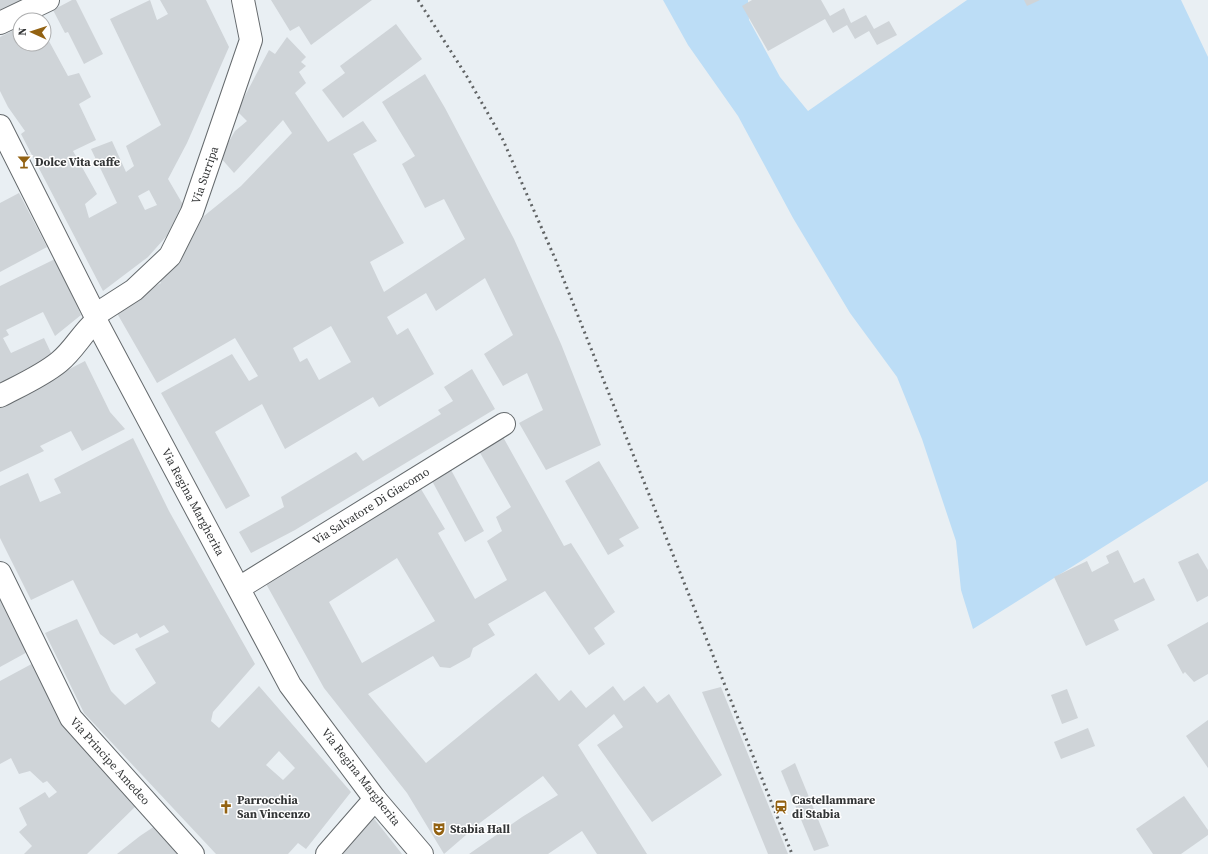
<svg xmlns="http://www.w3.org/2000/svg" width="1208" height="854" font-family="'Source Serif 4',serif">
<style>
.green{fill:#bcddf6}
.building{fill:#cfd4d8;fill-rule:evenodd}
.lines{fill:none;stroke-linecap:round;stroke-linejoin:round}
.street-casing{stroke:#656a6d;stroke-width:24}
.street{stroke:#fff;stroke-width:22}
.rail{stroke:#606364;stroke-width:3;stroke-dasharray:2 4;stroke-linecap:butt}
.labels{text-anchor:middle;stroke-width:3;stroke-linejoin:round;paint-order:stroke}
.poi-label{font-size:12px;font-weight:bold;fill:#333536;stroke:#fff;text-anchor:start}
.street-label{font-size:12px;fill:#333536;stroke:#fff}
</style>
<rect width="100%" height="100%" fill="#e9eff3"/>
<!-- green -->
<path class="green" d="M 663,0 L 748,0 L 749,20 L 780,77 L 808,111 L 967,0 L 1181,0 L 1208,57 L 1208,481 L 973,629 L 961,590 L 956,541 L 922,439 L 897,377 L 850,313 L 793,218 L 738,116 L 688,45 Z"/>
<!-- building -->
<g class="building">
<path d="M 0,0 L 30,0 L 0,14 Z"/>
<path d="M 72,0 L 76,0 L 103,54 L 84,64 L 68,32 L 65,33 L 53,10 Z"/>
<path d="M 150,0 L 157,20 L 168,14 L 160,0 L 206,0 L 229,47 L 187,143 L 168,179 L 185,208 L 172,230 L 148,257 L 103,291 L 21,134 L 25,131 L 8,107 L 0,91 L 0,37 L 20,27 L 20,44 L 44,44 L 44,32 L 68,76 L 79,73 L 91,97 L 79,104 L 96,140 L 73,151 L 97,194 L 85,204 L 89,218 L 117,203 L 91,149 L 112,141 L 126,172 L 134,166 L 126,146 L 161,125 L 110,19 ZM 149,190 L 157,205 L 145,210 L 138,196 Z"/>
<path d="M 271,0 L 372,0 L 311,45 L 299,26 L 290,31 Z"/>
<path d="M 752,0 L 821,0 L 830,16 L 844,8 L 851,23 L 866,15 L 874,29 L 889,21 L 897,35 L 877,45 L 869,31 L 855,39 L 847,25 L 833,33 L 825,19 L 768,51 L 742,6 Z"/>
<path d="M 1024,0 L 1040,0 L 1027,6 Z"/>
<path d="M 396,24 L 422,59 L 343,118 L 322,90 L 345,73 L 340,66 Z"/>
<path d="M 287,37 L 306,57 L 301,62 L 306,66 L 299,72 L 306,83 L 295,93 L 328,142 L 363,121 L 377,141 L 353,154 L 404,243 L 370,262 L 384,292 L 465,239 L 444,199 L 425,208 L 402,164 L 415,156 L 382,102 L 425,74 L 445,108 L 514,239 L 561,344 L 601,445 L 546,470 L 519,423 L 543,410 L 527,373 L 503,386 L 484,354 L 513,335 L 485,278 L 436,311 L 426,293 L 387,317 L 397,335 L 408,328 L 434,374 L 379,407 L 373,397 L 285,449 L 262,404 L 215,432 L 250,496 L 226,509 L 161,393 L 232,354 L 249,381 L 258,376 L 235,338 L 157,383 L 114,308 L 161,283 L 156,271 L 174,260 L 204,216 L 241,186 L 292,133 L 283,120 L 234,173 L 220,157 L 235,131 L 247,121 L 237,111 L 269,50 L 275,54 ZM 331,326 L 351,362 L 319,380 L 307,358 L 300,362 L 293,348 Z"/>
<path d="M 19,193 L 47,247 L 0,272 L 0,203 Z"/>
<path d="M 55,259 L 81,315 L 55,336 L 43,312 L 6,330 L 9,335 L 3,338 L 11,353 L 44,338 L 53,357 L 0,384 L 0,286 Z"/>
<path d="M 85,361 L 110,412 L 125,429 L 82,451 L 71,431 L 40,446 L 44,451 L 0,472 L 0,405 Z"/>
<path d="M 472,369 L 495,409 L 295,530 L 251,553 L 239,532 L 284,507 L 281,497 L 356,452 L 363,461 L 441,414 L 438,410 L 453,401 L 444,387 Z"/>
<path d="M 503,437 L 564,546 L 571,543 L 615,612 L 594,628 L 605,644 L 589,655 L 545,591 L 488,624 L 495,635 L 473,648 L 470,657 L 450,668 L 440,667 L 433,656 L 368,694 L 426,763 L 536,673 L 559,701 L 571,690 L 586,708 L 613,686 L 624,701 L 644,686 L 657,703 L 669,694 L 722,775 L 652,822 L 597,745 L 623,727 L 614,714 L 578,745 L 647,854 L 597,854 L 582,831 L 548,854 L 469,854 L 522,817 L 558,795 L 543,776 L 481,822 L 444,854 L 407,793 L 324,688 L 265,582 L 421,489 L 445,529 L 438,533 L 475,599 L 507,580 L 487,541 L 502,531 L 496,517 L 511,507 L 479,451 ZM 397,558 L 435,621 L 362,663 L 329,602 Z"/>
<path d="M 133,438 L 169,511 L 255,664 L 213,712 L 211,721 L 219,728 L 259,686 L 351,792 L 306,849 L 298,843 L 288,854 L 216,854 L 84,713 L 45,633 L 77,619 L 111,691 L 125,705 L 156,683 L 135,649 L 169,632 L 164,625 L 140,638 L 137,633 L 114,645 L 100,634 L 73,580 L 31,600 L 0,538 L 0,486 L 28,473 L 40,502 L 61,493 L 54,479 ZM 279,751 L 295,768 L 283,780 L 266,765 Z"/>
<path d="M 599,461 L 639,528 L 619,539 L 624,546 L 608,555 L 565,481 Z"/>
<path d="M 450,468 L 484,531 L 465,542 L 431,479 Z"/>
<path d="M 1118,550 L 1134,583 L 1144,578 L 1155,600 L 1114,620 L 1119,630 L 1086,646 L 1054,577 L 1087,561 L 1092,572 L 1109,563 L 1106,556 Z"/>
<path d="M 1198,553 L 1208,570 L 1208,596 L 1197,602 L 1178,562 Z"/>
<path d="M 0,581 L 31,650 L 0,667 Z"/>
<path d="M 1208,622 L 1208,674 L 1194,682 L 1185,672 L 1183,674 L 1167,645 Z"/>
<path d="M 39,660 L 140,802 L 87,854 L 24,854 L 32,846 L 19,832 L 27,825 L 19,808 L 45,792 L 49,798 L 57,792 L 47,781 L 43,783 L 30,771 L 19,774 L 11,758 L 0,764 L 0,681 Z"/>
<path d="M 721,687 L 788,854 L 768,854 L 702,692 Z"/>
<path d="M 1067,689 L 1078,718 L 1062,724 L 1051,695 Z"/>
<path d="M 1208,720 L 1208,768 L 1186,736 Z"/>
<path d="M 1088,728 L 1095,746 L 1061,759 L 1054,742 Z"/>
<path d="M 795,763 L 829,846 L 814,851 L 781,771 Z"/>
<path d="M 1184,796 L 1208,830 L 1208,835 L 1181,854 L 1153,854 L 1136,829 Z"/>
<path d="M 368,811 L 402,854 L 331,854 Z"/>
<path d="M 161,822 L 193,854 L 117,854 L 140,836 Z"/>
</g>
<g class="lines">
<!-- street casing -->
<g class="street-casing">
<g id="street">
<path d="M 0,23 L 48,0"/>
<path d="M 0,126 L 95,315 L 96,321 L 290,685 L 375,799 L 422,854"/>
<path d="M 95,315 L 134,290 L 170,256 L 192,212 L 251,40 L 243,0"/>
<path d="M 0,396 C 19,386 42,376 59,362 C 74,350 82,333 96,321"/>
<path d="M 0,573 L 71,718 L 193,854"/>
<path d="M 239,588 L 504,424"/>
<path d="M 327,854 L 375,799"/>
</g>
</g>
<!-- street -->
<use href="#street" class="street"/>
<!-- rail -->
<path class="rail" d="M 418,0 L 466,75 L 503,140 L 557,263 L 792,854"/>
</g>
<!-- icons -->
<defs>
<g id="bar-bare" transform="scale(1.08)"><path d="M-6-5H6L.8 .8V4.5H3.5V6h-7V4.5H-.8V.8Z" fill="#936212" stroke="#fff" stroke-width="2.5" paint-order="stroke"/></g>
<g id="church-bare" transform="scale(1.08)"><path d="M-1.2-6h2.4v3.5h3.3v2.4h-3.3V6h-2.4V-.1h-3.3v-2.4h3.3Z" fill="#936212" stroke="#fff" stroke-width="2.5" paint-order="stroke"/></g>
<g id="station-bare" transform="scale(1.08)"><path d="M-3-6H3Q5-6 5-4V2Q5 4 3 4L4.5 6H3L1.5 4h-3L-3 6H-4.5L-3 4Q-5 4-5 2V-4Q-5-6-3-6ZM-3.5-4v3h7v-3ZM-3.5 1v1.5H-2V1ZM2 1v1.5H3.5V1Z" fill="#936212" stroke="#fff" stroke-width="2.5" paint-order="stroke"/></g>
<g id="theatre-bare" transform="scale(1.08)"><path d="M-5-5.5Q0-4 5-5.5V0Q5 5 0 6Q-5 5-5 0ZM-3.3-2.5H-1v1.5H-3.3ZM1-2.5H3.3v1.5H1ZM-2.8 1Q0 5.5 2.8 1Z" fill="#936212" stroke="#fff" stroke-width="2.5" paint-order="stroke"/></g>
</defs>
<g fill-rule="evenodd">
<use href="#bar-bare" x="24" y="162"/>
<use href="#church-bare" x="226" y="807"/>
<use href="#station-bare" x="781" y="807"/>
<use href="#theatre-bare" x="439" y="829"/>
</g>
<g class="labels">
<!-- poi labels -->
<g class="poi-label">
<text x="35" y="166">Dolce Vita caffe</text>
<text x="237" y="804">Parrocchia<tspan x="237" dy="14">San Vincenzo</tspan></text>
<text x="792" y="804">Castellammare<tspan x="792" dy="14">di Stabia</tspan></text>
<text x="450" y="833">Stabia Hall</text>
</g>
<!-- street labels -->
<g class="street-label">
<text transform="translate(205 175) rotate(-71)" y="4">Via Surripa</text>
<text transform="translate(193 502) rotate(62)" y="4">Via Regina Margherita</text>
<text transform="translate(371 506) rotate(-32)" y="4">Via Salvatore Di Giacomo</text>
<text transform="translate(110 761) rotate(48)" y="4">Via Principe Amedeo</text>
<text transform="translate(361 777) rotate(52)" y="4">Via Regina Margherita</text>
</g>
</g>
<!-- north arrow -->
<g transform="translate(32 32) rotate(273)"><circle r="19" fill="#ffffff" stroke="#adaeaf"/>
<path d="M0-3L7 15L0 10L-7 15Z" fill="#936212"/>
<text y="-6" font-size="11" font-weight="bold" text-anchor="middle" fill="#333536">N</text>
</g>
</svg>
